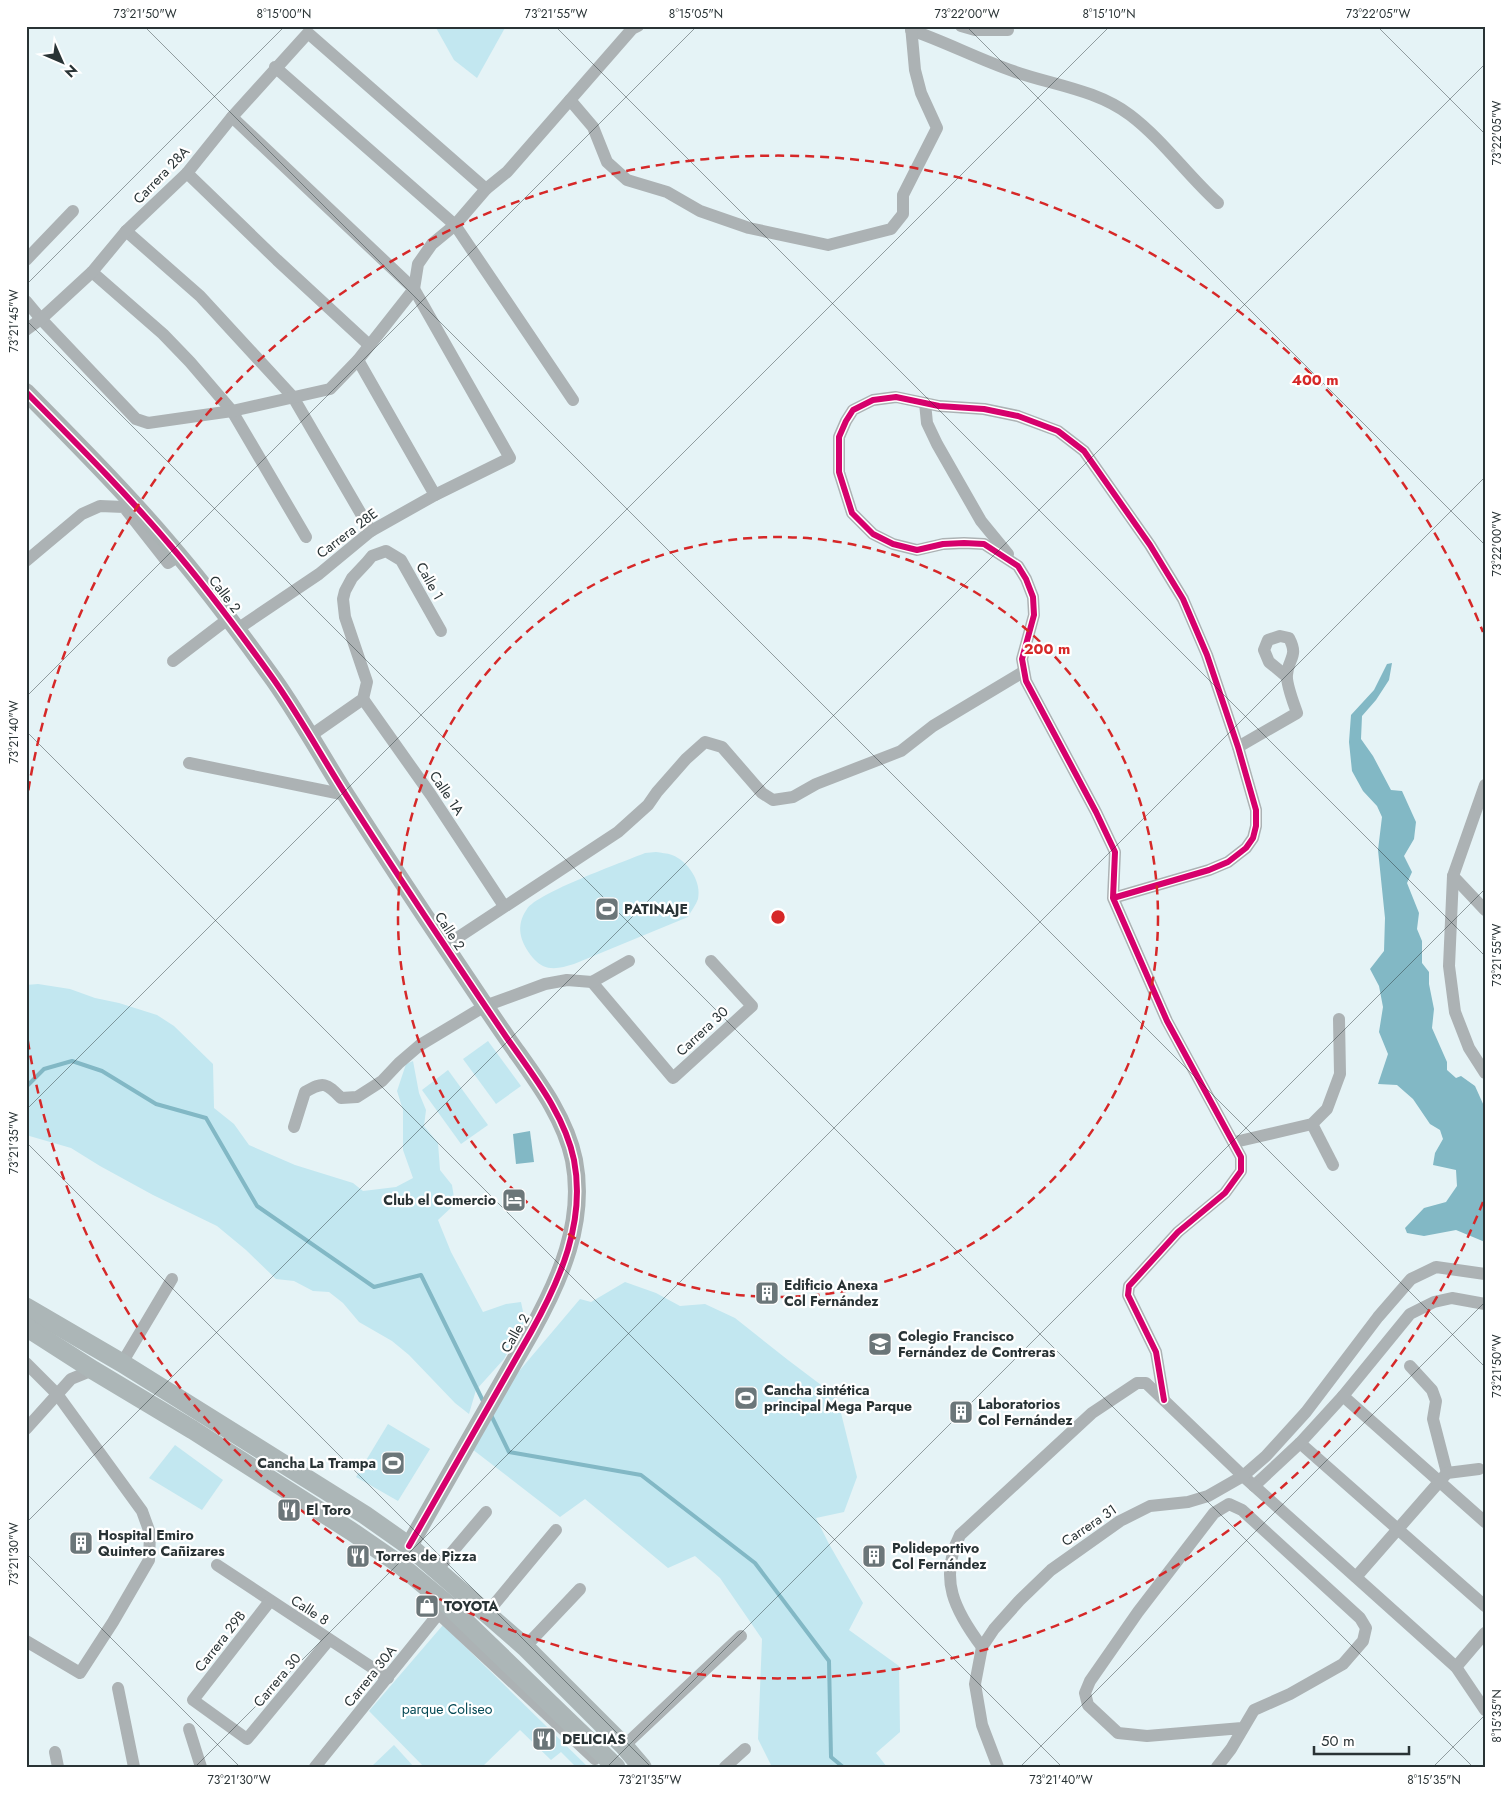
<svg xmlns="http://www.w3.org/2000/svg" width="1511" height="1793" font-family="Jost,sans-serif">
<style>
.green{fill:#c2e7f0}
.water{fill:#82b8c5}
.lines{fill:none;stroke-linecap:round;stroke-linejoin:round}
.stream{stroke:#82b8c5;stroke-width:4}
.street{stroke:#acb2b4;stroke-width:12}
.secondary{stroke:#aab2b3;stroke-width:18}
.primary{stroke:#acb6b7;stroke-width:19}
.cycleway-casing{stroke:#fff;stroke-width:9}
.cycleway{stroke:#d6006c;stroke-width:6}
.ticks{fill:none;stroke:#293335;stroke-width:1;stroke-opacity:0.45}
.ring{fill:none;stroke:#d62828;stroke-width:2.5;stroke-dasharray:9 6}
.labels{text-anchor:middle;stroke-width:4.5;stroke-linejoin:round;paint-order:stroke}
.street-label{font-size:14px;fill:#293335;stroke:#fff}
.poi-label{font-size:14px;font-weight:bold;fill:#293335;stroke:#fff;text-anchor:start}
.park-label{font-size:14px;fill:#034854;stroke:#fff}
.centre{fill:#d62828;stroke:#fff;stroke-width:2.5}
.ring-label{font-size:15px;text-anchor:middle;font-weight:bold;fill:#d62828;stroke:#fff;stroke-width:4.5;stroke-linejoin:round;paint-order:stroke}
.neatline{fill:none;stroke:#293335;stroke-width:2}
.ticks-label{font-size:12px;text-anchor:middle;fill:#293335}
</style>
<rect width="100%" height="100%" fill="#e5f3f6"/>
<!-- green -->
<g class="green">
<path d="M 435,26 L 506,26 L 477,78 L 454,60 Z"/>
<path d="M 656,852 C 661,853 667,853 672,855 C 688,861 702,882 698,899 C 696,905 691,911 688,917 L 574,964 C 558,969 545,972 533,958 C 520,942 515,926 527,909 C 537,893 623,862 645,853 Z"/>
<path d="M 38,984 L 70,989 L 95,998 L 119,1003 L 157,1015 L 174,1026 L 213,1064 L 214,1108 L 234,1124 L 249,1145 L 295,1165 L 353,1183 L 363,1191 L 396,1187 L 413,1178 L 403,1150 L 403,1110 L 397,1091 L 406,1064 L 413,1061 L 419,1093 L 426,1110 L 424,1126 L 438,1143 L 440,1170 L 452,1185 L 455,1204 L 438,1220 L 451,1252 L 483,1312 L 506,1304 L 521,1302 L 525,1321 L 504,1359 L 476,1390 L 469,1414 L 455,1403 L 409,1355 L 392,1341 L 359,1322 L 343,1303 L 329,1292 L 313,1291 L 294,1281 L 276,1279 L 246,1250 L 217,1226 L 153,1195 L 100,1166 L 71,1148 L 26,1135 L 26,985 Z"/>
<path d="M 488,1041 L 521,1086 L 496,1104 L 463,1059 Z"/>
<path d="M 448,1070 L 488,1125 L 461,1144 L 422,1090 Z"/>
<path d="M 625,1282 L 656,1293 L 680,1306 L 705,1304 L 735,1318 L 788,1360 L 837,1397 L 857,1477 L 844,1512 L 816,1518 L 829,1544 L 863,1603 L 849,1630 L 899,1666 L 900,1732 L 876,1753 L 887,1767 L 772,1767 L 758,1739 L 762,1639 L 720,1578 L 695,1556 L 668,1568 L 585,1499 L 560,1517 L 472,1449 L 504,1389 L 580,1299 L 591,1302 Z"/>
<path d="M 388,1424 L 430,1449 L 398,1501 L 356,1477 Z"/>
<path d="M 175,1445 L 223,1480 L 202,1510 L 149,1478 Z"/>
<path d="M 443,1625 L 588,1767 L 576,1767 L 561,1752 L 551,1760 L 520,1730 L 482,1767 L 424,1767 L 369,1711 Z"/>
<path d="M 394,1745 L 414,1767 L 371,1767 Z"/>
</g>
<!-- water -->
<g class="water">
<path d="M 1392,663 L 1389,680 L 1376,700 L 1362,716 L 1361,739 L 1373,756 L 1391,790 L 1402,791 L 1416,822 L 1414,839 L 1404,856 L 1412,872 L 1407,883 L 1419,913 L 1417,929 L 1422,941 L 1422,963 L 1429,972 L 1429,984 L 1434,1009 L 1432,1028 L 1447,1062 L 1447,1070 L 1456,1078 L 1461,1076 L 1475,1086 L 1484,1106 L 1485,1242 L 1456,1230 L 1424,1236 L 1407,1233 L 1405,1228 L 1424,1208 L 1446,1202 L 1457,1186 L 1456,1170 L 1433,1165 L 1435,1153 L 1443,1139 L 1440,1130 L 1430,1124 L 1413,1099 L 1397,1085 L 1378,1084 L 1388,1054 L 1379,1032 L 1383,1007 L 1379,986 L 1370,969 L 1384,951 L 1385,918 L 1378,850 L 1382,817 L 1377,806 L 1363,791 L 1352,771 L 1349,742 L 1351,715 L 1374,690 L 1387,664 Z"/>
<path d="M 530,1131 L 534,1162 L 516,1164 L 513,1134 Z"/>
</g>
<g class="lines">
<!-- stream -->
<g class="stream">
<path d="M 26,1087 L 44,1069 L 72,1061 L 102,1071 L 156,1104 L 206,1118 L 257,1206 L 374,1287 L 421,1275 L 484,1403"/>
<path d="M 490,1413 L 509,1452 L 641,1475 L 755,1563 L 829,1661 L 831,1757 L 843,1767"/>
</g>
<!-- street -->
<g class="street">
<path d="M 961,26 L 975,30 L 1008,30"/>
<path d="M 911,30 C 946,42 978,59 1013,71 C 1052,85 1095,89 1130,115 C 1163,140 1187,175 1218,203"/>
<path d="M 275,67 L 455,225 L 573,400"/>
<path d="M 570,100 L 593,127 L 607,162 L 627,180 L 667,192 L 700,211 L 749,228 L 828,245 L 891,229 L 903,214 L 903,195 L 937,128 L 921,93 L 915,70 L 911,26"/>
<path d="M 232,117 L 414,289 L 510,458 L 435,495 L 371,531 L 319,574 L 236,630"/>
<path d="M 187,173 L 277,260 L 369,345"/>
<path d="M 126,231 L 200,296 L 293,397 L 371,531"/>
<path d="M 26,260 L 73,211"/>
<path d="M 92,272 L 163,334 L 190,362 L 232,411 L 306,537"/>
<path d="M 26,301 L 41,319 L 136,419 L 148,423 L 232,411 L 330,389 L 358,360 L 414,289 L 418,264 L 432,244 L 455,225 L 486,189 L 507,172 L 632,29 L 638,26"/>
<path d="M 26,330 L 41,319 L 92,272 L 126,231 L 187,173 L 232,117 L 308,33 L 486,189"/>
<path d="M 358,360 L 435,495"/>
<path d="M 925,403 L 927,423 L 937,444 L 981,521 L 1008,554"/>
<path d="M 26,561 L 82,514 L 100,506 L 124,507 L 168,563 L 179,556"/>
<path d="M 173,661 L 228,619"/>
<path d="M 363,699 L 431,795 L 504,906"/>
<path d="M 310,736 L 363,699 L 367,682 L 345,617 L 343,599 L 345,591 L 352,578 L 367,562 L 372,556 L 386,551 L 401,560 L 441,631"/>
<path d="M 1238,747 L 1297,713 C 1294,704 1286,684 1287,675 C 1288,658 1299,657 1289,638 L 1280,636 L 1268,640 L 1264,650 L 1269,662 L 1286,676"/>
<path d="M 189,763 L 346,795"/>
<path d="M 1485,785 L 1453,876 L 1449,966 L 1455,1012 L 1469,1048 L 1485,1073"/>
<path d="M 1453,876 L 1485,910"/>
<path d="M 1113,898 L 1209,870 L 1228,862 L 1246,848 L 1253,838 L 1256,826 L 1256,810 L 1238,747 L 1207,655 L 1183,599 L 1150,545 L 1084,451 L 1058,431 L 1018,416 L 984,409 L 939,406 L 896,397 L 873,400 L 853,410 L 846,421 L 839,437 L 839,472 L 852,513 L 873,534 L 893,544 L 917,550 L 943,544 L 964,543 L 984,544 L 1018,566 L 1026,579 L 1033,597 L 1034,615 L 1022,659 L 1026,681 L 1096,812 L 1115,852 L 1113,898 L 1167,1021 L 1241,1157 L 1241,1171 L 1225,1193 L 1178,1232 L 1129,1286 L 1128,1295 L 1156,1352 L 1164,1400"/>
<path d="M 445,946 L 618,832 L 648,805 L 657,792 L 686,759 L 705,742 L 722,747 L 762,793 L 773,800 L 793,797 L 816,784 L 901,751 L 933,726 L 1023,672"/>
<path d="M 592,982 L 673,1078 L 752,1006 L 711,961"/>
<path d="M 1312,1124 L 1333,1165"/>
<path d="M 294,1127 L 305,1092 C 324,1081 326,1083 341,1098 L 357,1097 L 382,1081 L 399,1063 L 420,1045 L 485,1006 L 545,984 L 567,980 L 592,982 L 629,961"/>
<path d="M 1235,1142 L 1312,1124 L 1327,1109 L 1340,1074 L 1339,1019"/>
<path d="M 26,1363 L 57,1394 L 142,1511 L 150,1533 L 149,1560 L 113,1622 L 80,1673 L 26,1641"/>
<path d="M 122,1363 L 172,1279"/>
<path d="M 1410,1366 L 1432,1390 L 1436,1401 L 1433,1419 L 1447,1473"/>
<path d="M 1343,1396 L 1485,1522"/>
<path d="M 26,1429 L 71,1379 L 93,1370"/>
<path d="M 1300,1443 L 1485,1606"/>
<path d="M 1254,1486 L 1300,1443 L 1343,1396 L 1410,1314 L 1434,1302 L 1452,1298 L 1485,1304"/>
<path d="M 217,1565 L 388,1678"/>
<path d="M 437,1570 L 486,1512"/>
<path d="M 1356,1577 L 1447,1473 L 1479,1469"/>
<path d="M 270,1601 L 193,1700 L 247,1739 L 329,1640"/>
<path d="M 487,1613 L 556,1530"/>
<path d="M 439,1614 L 595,1759"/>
<path d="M 525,1647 L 580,1589"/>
<path d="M 982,1647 C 955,1611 938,1579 960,1535 L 1092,1413 L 1137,1383 L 1146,1383 L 1243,1476 L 1456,1667 L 1485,1710"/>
<path d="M 1456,1667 L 1485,1633"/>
<path d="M 118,1688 L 134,1767"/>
<path d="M 189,1729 L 201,1767"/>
<path d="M 624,1746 L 741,1636"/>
<path d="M 55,1752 L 58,1767"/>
<path d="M 315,1767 L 444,1607"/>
<path d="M 725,1767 L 745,1749"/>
<path d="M 998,1767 L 982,1725 L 975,1684 L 982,1647 L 994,1629 L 1019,1601 L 1051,1570 L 1120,1521 L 1150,1506 L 1188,1502 L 1208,1496 L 1243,1476 L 1266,1456 L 1306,1412 L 1378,1317 L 1411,1279 L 1436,1267 L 1485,1274"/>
<path d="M 1217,1767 L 1231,1749 L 1254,1710 L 1290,1694 L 1343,1664 L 1363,1641 L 1366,1628 L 1360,1618 L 1242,1510 L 1229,1504 L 1214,1513 L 1138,1612 L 1090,1681 L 1085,1693 L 1088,1705 L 1118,1733 L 1147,1736 L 1242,1728"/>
</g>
<!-- secondary -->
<path class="secondary" d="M 26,392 C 75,442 125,492 170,545 C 207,588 241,634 274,680 C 300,717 322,757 346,795 C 380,848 414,900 449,952 C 469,982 489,1012 509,1041 C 535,1078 565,1116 574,1160 C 586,1222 560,1280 531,1332 L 409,1546"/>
<!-- primary -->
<g class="primary">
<path d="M 26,1307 L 122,1363 L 365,1515 L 409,1546 L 525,1647 L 624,1746 L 642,1767"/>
<path d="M 26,1327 L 93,1370 L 193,1430 L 351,1531 L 399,1564 L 447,1604 L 616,1767"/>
</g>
<!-- cycleway casing -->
<g class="cycleway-casing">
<g id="cycleway">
<path d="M 26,392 C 75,442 125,492 170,545 C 207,588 241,634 274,680 C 300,717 322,757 346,795 C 380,848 414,900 449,952 C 469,982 489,1012 509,1041 C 535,1078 565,1116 574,1160 C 586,1222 560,1280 531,1332 L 409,1546"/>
<path d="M 1113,898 L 1209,870 L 1228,862 L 1246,848 L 1253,838 L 1256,826 L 1256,810 L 1238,747 L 1207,655 L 1183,599 L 1150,545 L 1084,451 L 1058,431 L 1018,416 L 984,409 L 939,406 L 896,397 L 873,400 L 853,410 L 846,421 L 839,437 L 839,472 L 852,513 L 873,534 L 893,544 L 917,550 L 943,544 L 964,543 L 984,544 L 1018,566 L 1026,579 L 1033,597 L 1034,615 L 1022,659 L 1026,681 L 1096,812 L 1115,852 L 1113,898 L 1167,1021 L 1241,1157 L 1241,1171 L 1225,1193 L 1178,1232 L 1129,1286 L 1128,1295 L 1156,1352 L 1164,1400"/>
</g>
</g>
<!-- cycleway -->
<use href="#cycleway" class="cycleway"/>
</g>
<!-- ticks -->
<path class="ticks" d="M 144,26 L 1485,1367M 555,26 L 1485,956M 966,26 L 1485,545M 1377,26 L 1485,134M 26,285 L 285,26M 26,320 L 1473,1767M 26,697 L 697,26M 26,731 L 1062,1767M 26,1110 L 1110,26M 26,1142 L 651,1767M 26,1523 L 1485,64M 26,1553 L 240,1767M 195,1767 L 1485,477M 607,1767 L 1485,889M 1020,1767 L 1485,1302M 1433,1767 L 1485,1715"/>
<!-- distance rings -->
<g class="ring">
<circle cx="778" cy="917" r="380"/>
<path d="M1483 1202A760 760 0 0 1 26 1029M26 805A760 760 0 0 1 1483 632"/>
</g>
<!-- icons -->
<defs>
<g id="stadium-square" transform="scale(1.25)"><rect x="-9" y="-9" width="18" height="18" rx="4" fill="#6b7679" stroke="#fff"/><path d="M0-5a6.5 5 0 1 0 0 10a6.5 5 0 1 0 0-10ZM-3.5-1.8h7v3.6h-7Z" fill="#fff"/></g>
<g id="hotel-square" transform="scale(1.25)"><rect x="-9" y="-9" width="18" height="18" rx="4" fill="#6b7679" stroke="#fff"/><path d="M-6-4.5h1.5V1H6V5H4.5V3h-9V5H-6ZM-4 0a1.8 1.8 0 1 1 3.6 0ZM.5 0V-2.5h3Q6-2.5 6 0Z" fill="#fff"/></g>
<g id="building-square" transform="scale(1.25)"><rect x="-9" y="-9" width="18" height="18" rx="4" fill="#6b7679" stroke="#fff"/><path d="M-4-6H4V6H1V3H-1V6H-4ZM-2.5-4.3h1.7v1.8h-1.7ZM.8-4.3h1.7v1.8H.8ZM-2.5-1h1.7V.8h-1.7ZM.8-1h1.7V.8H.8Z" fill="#fff"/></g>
<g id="school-square" transform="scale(1.25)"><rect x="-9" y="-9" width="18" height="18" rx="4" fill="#6b7679" stroke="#fff"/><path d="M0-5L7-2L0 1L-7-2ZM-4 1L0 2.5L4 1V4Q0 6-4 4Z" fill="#fff"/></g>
<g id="restaurant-square" transform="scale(1.25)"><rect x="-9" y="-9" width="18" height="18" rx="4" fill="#6b7679" stroke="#fff"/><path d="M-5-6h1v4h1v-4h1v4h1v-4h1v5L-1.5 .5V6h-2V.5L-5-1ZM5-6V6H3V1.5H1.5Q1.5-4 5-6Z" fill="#fff"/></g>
<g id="shop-square" transform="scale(1.25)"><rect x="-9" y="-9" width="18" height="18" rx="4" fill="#6b7679" stroke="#fff"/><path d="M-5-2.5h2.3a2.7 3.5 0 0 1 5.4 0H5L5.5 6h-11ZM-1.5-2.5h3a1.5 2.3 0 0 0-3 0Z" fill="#fff"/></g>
</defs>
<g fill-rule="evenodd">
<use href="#stadium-square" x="607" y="909"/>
<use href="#hotel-square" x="514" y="1200"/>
<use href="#building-square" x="767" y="1293"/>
<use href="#school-square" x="880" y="1344"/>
<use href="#stadium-square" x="746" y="1398"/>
<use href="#building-square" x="961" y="1412"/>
<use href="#stadium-square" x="393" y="1463"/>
<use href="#restaurant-square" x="289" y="1510"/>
<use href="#building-square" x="81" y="1543"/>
<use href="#restaurant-square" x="358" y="1556"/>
<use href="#building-square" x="874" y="1556"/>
<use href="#shop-square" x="427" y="1606"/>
<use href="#restaurant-square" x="544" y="1739"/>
</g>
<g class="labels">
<!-- street labels -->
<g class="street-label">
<text transform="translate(161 175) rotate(-46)" y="5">Carrera 28A</text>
<text transform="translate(347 533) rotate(-37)" y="5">Carrera 28E</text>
<text transform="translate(430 581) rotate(61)" y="5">Calle 1</text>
<text transform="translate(225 594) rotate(53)" y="5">Calle 2</text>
<text transform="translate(447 793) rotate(56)" y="5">Calle 1A</text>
<text transform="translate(450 931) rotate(57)" y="5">Calle 2</text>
<text transform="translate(702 1031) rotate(-43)" y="5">Carrera 30</text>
<text transform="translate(515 1333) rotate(-60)" y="5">Calle 2</text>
<text transform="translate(1089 1525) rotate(-34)" y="5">Carrera 31</text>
<text transform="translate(310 1610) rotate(33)" y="5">Calle 8</text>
<text transform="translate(220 1641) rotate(-52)" y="5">Carrera 29B</text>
<text transform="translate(370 1676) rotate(-51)" y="5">Carrera 30A</text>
<text transform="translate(277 1680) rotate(-50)" y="5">Carrera 30</text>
</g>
<!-- poi labels -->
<g class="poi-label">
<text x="624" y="914">PATINAJE</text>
<text x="496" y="1205" text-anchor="end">Club el Comercio</text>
<text x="784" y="1290">Edificio Anexa<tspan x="784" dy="16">Col Fernández</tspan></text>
<text x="898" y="1341">Colegio Francisco<tspan x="898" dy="16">Fernández de Contreras</tspan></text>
<text x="764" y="1395">Cancha sintética<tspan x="764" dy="16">principal Mega Parque</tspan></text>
<text x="978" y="1409">Laboratorios<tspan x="978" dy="16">Col Fernández</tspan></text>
<text x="376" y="1468" text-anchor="end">Cancha La Trampa</text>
<text x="306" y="1515">El Toro</text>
<text x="98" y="1540">Hospital Emiro<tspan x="98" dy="16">Quintero Cañizares</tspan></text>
<text x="892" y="1553">Polideportivo<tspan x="892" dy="16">Col Fernández</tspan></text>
<text x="376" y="1561">Torres de Pizza</text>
<text x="444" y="1611">TOYOTA</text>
<text x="562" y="1744">DELICIAS</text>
</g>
<!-- park labels -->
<g class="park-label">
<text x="447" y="1714">parque Coliseo</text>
</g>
</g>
<circle cx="778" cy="917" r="8" class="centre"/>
<g class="ring-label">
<text x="1315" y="385">400 m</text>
<text x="1047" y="654">200 m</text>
</g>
<!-- border -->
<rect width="1511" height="1793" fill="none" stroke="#ffffff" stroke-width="55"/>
<!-- north arrow -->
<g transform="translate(62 62) rotate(135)" stroke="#ffffff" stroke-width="4" paint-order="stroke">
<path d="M0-4L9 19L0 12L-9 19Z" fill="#293335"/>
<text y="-8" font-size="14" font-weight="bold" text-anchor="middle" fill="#293335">N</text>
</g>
<!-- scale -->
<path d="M1314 1746v8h95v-8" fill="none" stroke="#293335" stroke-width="2.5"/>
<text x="1321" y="1746" font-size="15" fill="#293335" stroke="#ffffff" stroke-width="4" paint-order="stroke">50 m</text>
<rect x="28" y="28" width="1456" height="1738" class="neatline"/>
<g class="ticks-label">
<text x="145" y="18">73°21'50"W</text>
<text x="284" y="18">8°15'00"N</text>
<text x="556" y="18">73°21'55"W</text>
<text x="696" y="18">8°15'05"N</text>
<text x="967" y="18">73°22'00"W</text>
<text x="1109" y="18">8°15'10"N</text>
<text x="1378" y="18">73°22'05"W</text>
<text transform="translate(1497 133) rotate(-90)" y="4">73°22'05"W</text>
<text transform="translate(14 321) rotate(-90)" y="4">73°21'45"W</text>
<text transform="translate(1497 544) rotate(-90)" y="4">73°22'00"W</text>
<text transform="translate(14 732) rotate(-90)" y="4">73°21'40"W</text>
<text transform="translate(1497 955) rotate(-90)" y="4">73°21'55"W</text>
<text transform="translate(14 1143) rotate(-90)" y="4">73°21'35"W</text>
<text transform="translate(1497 1366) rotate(-90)" y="4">73°21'50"W</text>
<text transform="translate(14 1554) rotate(-90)" y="4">73°21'30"W</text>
<text transform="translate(1497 1716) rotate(-90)" y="4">8°15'35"N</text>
<text x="239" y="1784">73°21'30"W</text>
<text x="650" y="1784">73°21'35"W</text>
<text x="1061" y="1784">73°21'40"W</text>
<text x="1434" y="1784">8°15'35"N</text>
</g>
</svg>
